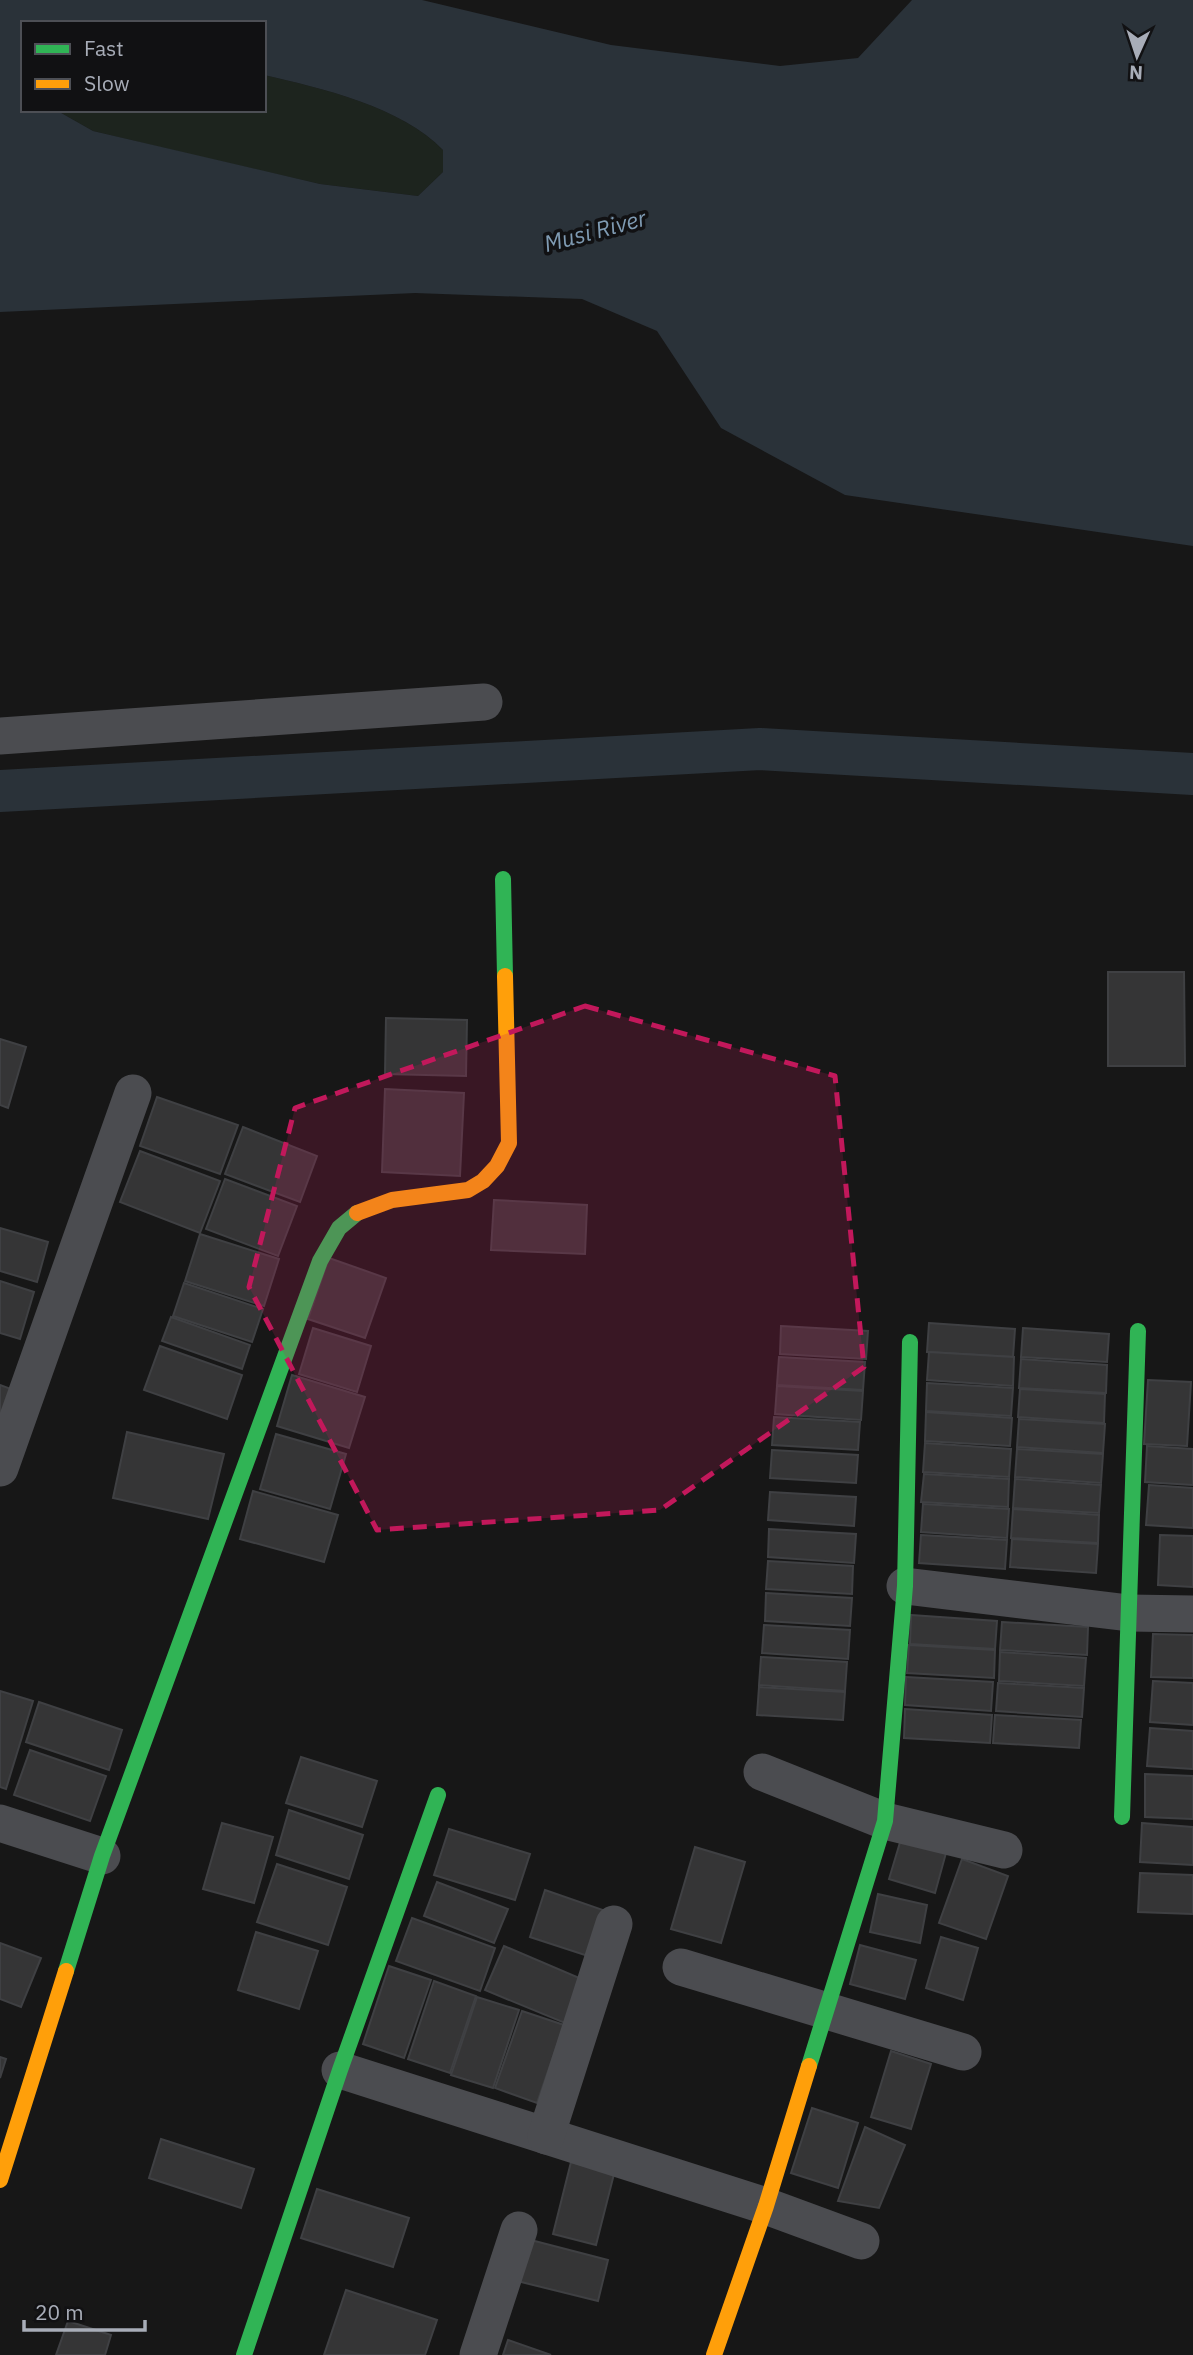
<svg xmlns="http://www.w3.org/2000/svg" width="1193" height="2355" font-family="'IBM Plex Sans',sans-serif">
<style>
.green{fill:#1d241e}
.water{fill:#2a3239;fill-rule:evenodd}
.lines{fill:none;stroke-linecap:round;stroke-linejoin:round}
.canal{stroke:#2a3239;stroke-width:42}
.building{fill:#353536;stroke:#3f4043;stroke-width:2}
.street{stroke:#4b4c50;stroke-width:37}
.fast{stroke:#30b455;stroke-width:16}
.slow{stroke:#ff9f0a;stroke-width:16}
.marked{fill:#c2185b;fill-opacity:0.2;stroke:#c2185b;stroke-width:5;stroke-dasharray:14 9;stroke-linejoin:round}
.labels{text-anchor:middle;stroke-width:7;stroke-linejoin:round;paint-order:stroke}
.water-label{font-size:23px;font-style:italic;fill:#7f9bb3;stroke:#111113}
</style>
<rect width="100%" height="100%" fill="#171717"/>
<!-- green -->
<path class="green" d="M 264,75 C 321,88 402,107 443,150 L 443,172 L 418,196 L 320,184 L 202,157 L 93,131 L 56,110 L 264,110 Z"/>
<!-- water -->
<path class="water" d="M 0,0 L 422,0 L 611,45 L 780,66 L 858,58 L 912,0 L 1193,0 L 1193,546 L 845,495 L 721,428 L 657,331 L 582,299 L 415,293 L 0,312 ZM 23,23 L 264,23 L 264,75 C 321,88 402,107 443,150 L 443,172 L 418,196 L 320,184 L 93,131 L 56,110 L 23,110 Z"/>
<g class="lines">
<!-- canal -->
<path class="canal" d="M 0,791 L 760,749 L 1193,774"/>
</g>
<!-- building -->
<g class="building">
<path d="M 1108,972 L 1184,972 L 1185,1066 L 1108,1066 Z"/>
<path d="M 386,1018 L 467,1020 L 466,1076 L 385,1074 Z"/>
<path d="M 0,1039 L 26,1047 L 8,1108 L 0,1105 Z"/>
<path d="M 385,1089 L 464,1093 L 460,1176 L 382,1172 Z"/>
<path d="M 157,1097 L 238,1125 L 220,1174 L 140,1146 Z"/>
<path d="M 243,1127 L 317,1156 L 300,1202 L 225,1174 Z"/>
<path d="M 140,1151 L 220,1181 L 200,1233 L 120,1202 Z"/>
<path d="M 225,1179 L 297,1206 L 278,1256 L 206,1229 Z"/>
<path d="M 494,1200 L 587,1205 L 585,1254 L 491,1250 Z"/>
<path d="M 0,1228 L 48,1242 L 37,1282 L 0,1271 Z"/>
<path d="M 200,1234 L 279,1259 L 264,1306 L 185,1281 Z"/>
<path d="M 329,1258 L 386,1278 L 365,1338 L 308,1319 Z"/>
<path d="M 0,1281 L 34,1292 L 20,1339 L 0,1333 Z"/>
<path d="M 184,1283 L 263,1309 L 252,1342 L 173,1316 Z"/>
<path d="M 171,1317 L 250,1345 L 242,1369 L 162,1341 Z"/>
<path d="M 929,1323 L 1015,1329 L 1013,1357 L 927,1352 Z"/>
<path d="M 781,1326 L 868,1331 L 866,1359 L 780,1354 Z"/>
<path d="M 313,1328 L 371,1346 L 357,1392 L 299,1374 Z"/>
<path d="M 1023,1328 L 1109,1334 L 1107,1362 L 1021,1357 Z"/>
<path d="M 160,1346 L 242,1375 L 227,1419 L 144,1390 Z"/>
<path d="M 929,1352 L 1014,1357 L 1013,1386 L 927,1380 Z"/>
<path d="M 779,1357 L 865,1362 L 863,1390 L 777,1385 Z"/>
<path d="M 1021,1359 L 1107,1365 L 1106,1393 L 1019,1388 Z"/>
<path d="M 292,1375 L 365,1397 L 349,1448 L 277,1426 Z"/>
<path d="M 1148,1380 L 1191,1382 L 1187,1446 L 1144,1444 Z"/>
<path d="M 927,1383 L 1013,1388 L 1011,1416 L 926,1411 Z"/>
<path d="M 0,1385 L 11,1389 L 0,1420 Z"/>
<path d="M 777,1386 L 863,1391 L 861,1420 L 775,1414 Z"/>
<path d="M 1020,1389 L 1105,1394 L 1104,1423 L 1018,1417 Z"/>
<path d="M 926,1412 L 1012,1418 L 1010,1446 L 925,1441 Z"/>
<path d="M 774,1417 L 860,1422 L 858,1450 L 772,1445 Z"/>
<path d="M 1019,1419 L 1105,1424 L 1103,1453 L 1017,1447 Z"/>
<path d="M 127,1432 L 224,1454 L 208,1519 L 113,1498 Z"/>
<path d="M 276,1434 L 346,1454 L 330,1509 L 260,1489 Z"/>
<path d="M 925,1443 L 1011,1449 L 1009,1477 L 923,1472 Z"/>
<path d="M 1147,1446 L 1193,1449 L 1193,1485 L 1145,1482 Z"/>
<path d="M 1017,1449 L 1103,1454 L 1101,1483 L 1015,1477 Z"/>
<path d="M 772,1450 L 858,1455 L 856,1483 L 770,1478 Z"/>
<path d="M 924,1474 L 1009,1479 L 1008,1507 L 921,1502 Z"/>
<path d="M 1015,1479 L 1101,1485 L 1099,1513 L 1013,1508 Z"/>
<path d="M 1149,1485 L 1193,1488 L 1193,1528 L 1146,1525 Z"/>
<path d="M 253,1491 L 338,1515 L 324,1562 L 240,1539 Z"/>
<path d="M 770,1492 L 856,1497 L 854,1526 L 768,1520 Z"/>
<path d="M 923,1504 L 1009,1509 L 1007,1538 L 921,1532 Z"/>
<path d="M 1013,1509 L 1099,1515 L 1098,1543 L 1011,1538 Z"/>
<path d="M 769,1529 L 856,1534 L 854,1563 L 768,1557 Z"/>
<path d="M 921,1535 L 1007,1540 L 1005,1569 L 919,1563 Z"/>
<path d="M 1160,1535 L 1193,1536 L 1193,1587 L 1158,1585 Z"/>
<path d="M 1012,1539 L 1098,1544 L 1096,1573 L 1010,1567 Z"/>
<path d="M 768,1561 L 853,1566 L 852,1594 L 766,1589 Z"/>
<path d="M 766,1593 L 852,1598 L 850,1626 L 765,1621 Z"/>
<path d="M 911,1615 L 997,1621 L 995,1649 L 910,1644 Z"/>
<path d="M 1002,1622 L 1088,1627 L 1087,1655 L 1000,1650 Z"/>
<path d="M 764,1625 L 850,1630 L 848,1659 L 762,1653 Z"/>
<path d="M 1153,1634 L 1193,1635 L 1193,1678 L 1151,1677 Z"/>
<path d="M 909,1645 L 995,1650 L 994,1678 L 907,1673 Z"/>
<path d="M 1000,1652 L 1086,1658 L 1084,1686 L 999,1681 Z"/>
<path d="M 761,1657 L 847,1662 L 845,1691 L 759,1685 Z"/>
<path d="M 906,1677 L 993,1682 L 991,1711 L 905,1705 Z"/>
<path d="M 1153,1681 L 1193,1683 L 1193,1725 L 1150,1722 Z"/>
<path d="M 998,1683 L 1084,1688 L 1082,1717 L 996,1711 Z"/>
<path d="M 759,1687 L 845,1692 L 843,1720 L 757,1715 Z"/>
<path d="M 0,1691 L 33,1701 L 6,1789 L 0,1787 Z"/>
<path d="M 39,1702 L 122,1730 L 109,1770 L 26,1742 Z"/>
<path d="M 905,1709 L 992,1715 L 990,1743 L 904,1738 Z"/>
<path d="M 995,1715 L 1081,1720 L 1079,1748 L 993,1743 Z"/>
<path d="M 1150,1728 L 1193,1731 L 1193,1769 L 1147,1766 Z"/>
<path d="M 30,1750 L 106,1776 L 90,1821 L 14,1795 Z"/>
<path d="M 301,1757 L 377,1781 L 362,1827 L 286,1803 Z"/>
<path d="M 1145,1774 L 1193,1776 L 1193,1819 L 1145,1817 Z"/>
<path d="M 289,1810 L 363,1835 L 349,1879 L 276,1855 Z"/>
<path d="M 222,1823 L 273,1837 L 254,1903 L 203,1889 Z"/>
<path d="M 1142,1823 L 1193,1827 L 1193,1865 L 1140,1862 Z"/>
<path d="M 449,1829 L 530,1854 L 515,1900 L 434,1875 Z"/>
<path d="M 901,1839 L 946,1853 L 935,1893 L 889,1879 Z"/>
<path d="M 695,1847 L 745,1862 L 721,1943 L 671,1929 Z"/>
<path d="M 962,1859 L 1008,1876 L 986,1939 L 939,1923 Z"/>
<path d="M 277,1864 L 347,1887 L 328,1945 L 257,1922 Z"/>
<path d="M 1140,1873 L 1193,1875 L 1193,1914 L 1138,1912 Z"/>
<path d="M 437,1882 L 508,1909 L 494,1943 L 424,1916 Z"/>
<path d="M 545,1890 L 603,1910 L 588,1956 L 530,1937 Z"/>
<path d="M 878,1894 L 927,1905 L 920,1943 L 870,1932 Z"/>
<path d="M 412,1918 L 495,1948 L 480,1991 L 396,1961 Z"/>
<path d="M 256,1932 L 318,1951 L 299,2009 L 238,1990 Z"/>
<path d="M 941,1937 L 978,1948 L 963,2000 L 926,1988 Z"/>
<path d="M 0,1943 L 41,1958 L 21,2007 L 0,1999 Z"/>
<path d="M 860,1945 L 916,1960 L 905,1999 L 850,1984 Z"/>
<path d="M 504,1946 L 584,1980 L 565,2023 L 485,1990 Z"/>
<path d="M 389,1966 L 431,1980 L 404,2058 L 363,2044 Z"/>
<path d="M 434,1981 L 476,1996 L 450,2073 L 408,2059 Z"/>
<path d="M 477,1997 L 519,2010 L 493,2088 L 451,2075 Z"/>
<path d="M 522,2011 L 564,2025 L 537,2103 L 495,2088 Z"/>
<path d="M 891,2051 L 931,2064 L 911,2129 L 871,2117 Z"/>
<path d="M 0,2057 L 6,2059 L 0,2078 Z"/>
<path d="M 812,2108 L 858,2123 L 838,2188 L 791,2173 Z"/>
<path d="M 865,2127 L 905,2145 L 879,2208 L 838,2201 Z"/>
<path d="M 161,2139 L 254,2169 L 241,2208 L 149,2178 Z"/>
<path d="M 571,2162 L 614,2174 L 596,2245 L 553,2234 Z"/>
<path d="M 317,2189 L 409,2218 L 393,2267 L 301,2238 Z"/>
<path d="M 527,2239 L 608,2260 L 598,2301 L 517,2281 Z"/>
<path d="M 346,2290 L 437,2320 L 425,2355 L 324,2355 Z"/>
<path d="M 68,2321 L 111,2335 L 105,2355 L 56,2355 Z"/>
<path d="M 508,2340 L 551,2355 L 503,2355 Z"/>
</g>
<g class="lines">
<!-- street -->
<g class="street">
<path d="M 0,736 L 484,702"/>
<path d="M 0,1468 L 133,1093"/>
<path d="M 905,1586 L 1129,1613 L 1193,1614"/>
<path d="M 762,1772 L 885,1821 L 1004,1850"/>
<path d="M 0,1823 L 102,1856"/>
<path d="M 681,1967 L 963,2052"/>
<path d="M 340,2070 L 766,2206 L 861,2241"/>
<path d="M 546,2136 L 614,1924"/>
<path d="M 478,2355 L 519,2230"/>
</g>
<!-- fast -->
<g class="fast">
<path d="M 503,879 L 505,976"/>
<path d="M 1122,1817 L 1138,1331"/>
<path d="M 66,1971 L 102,1856 L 320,1261 L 339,1228 L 357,1213"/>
<path d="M 809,2066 L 885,1821 L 905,1586 L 910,1342"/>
<path d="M 244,2355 L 340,2070 L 438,1795"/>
</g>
<!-- slow -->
<g class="slow">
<path d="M 357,1213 L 392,1200 L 468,1190 L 483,1181 L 497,1166 L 509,1143 L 505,976"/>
<path d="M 0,2180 L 66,1971"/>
<path d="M 714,2355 L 766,2206 L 809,2066"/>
</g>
</g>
<!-- marked area -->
<path class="marked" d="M 585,1006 L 835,1076 L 864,1367 L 660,1510 L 377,1530 L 249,1287 L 295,1108 Z"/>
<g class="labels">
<!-- water labels -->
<g class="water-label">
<text transform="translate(595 231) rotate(-15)" y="8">Musi River</text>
</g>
</g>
<!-- legend -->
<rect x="21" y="21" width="245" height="91" fill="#111113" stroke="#4d4f55" stroke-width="2"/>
<rect x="35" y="44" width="35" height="10" fill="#30b455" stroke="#4d4f55" stroke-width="2"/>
<text x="84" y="56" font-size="21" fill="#a8adb8">Fast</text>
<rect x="35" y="79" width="35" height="10" fill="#ff9f0a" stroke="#4d4f55" stroke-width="2"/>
<text x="84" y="91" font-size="21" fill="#a8adb8">Slow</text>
<!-- north arrow -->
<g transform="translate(1137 56) rotate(183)" stroke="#111113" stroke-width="5" paint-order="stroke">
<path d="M0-5L12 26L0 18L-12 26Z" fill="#a8adb8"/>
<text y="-10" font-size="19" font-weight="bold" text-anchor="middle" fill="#a8adb8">N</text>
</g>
<!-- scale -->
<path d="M24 2320v10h121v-10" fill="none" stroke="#a8adb8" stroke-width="3.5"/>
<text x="35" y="2320" font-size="21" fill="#a8adb8" stroke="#111113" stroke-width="5" paint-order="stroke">20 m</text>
</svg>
